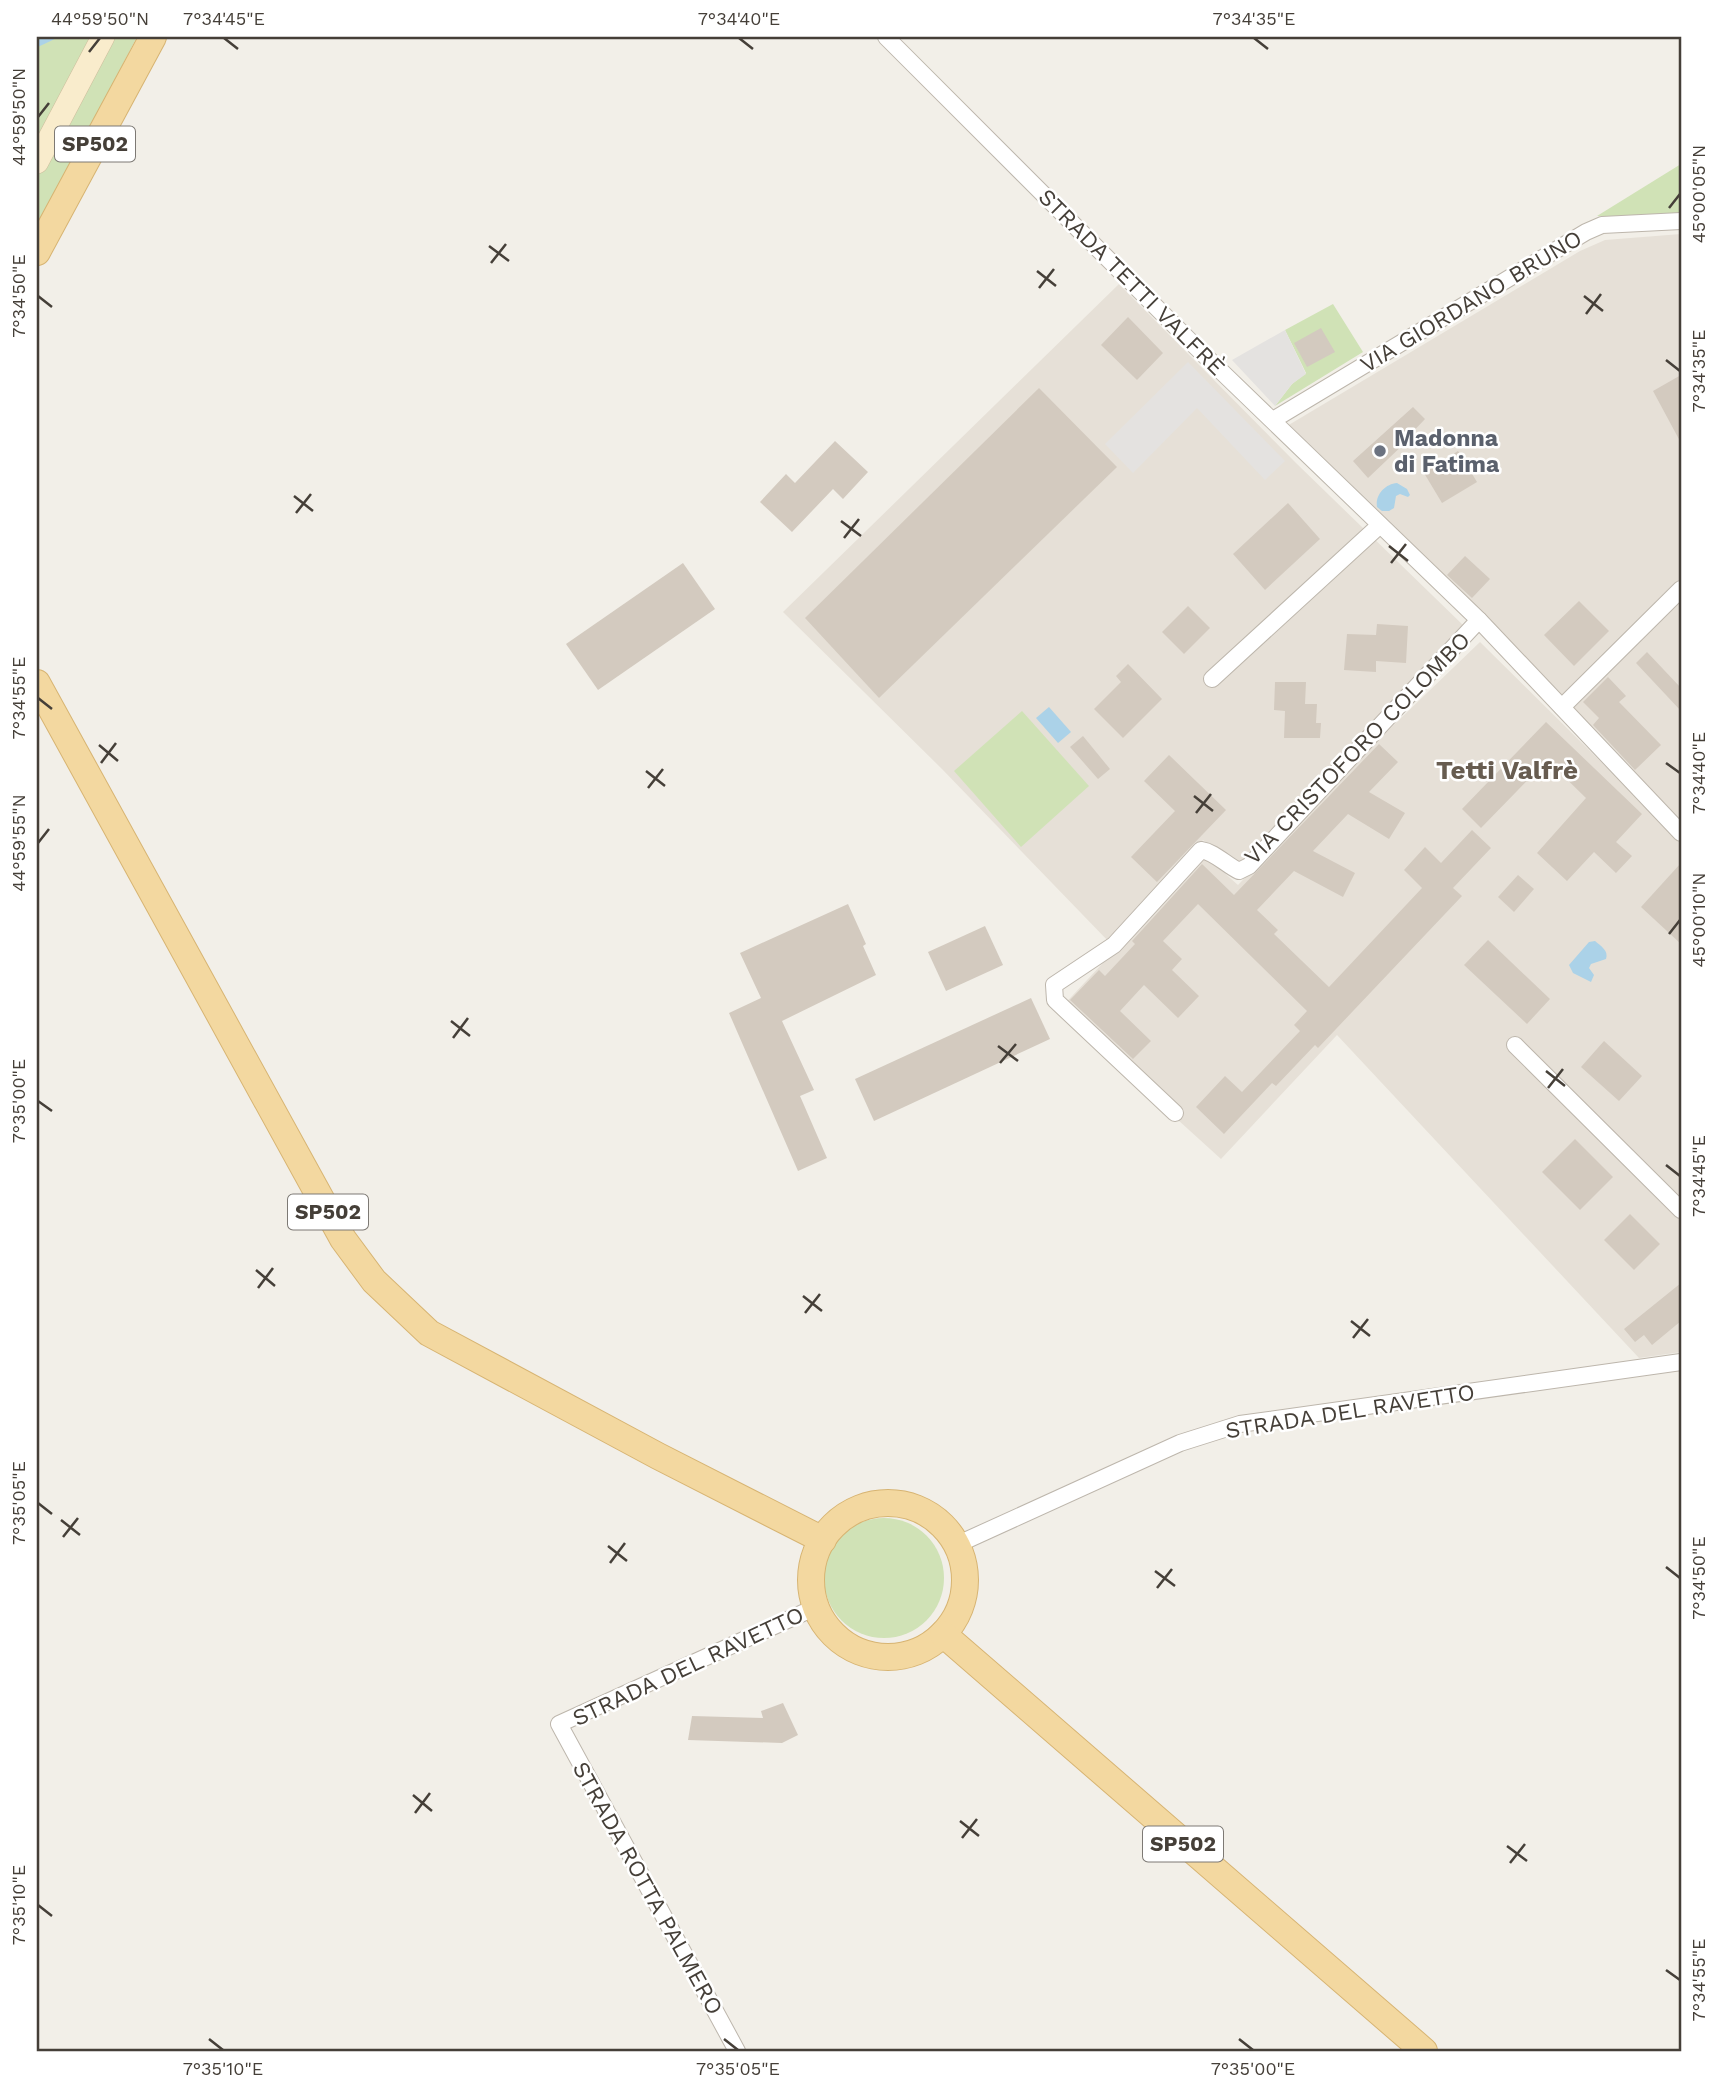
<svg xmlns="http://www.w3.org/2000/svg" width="1718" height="2088" font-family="'Work Sans',sans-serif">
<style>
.residential{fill:#e6e0d7}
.green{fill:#d0e2b6}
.parking{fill:#e4e2e0}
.water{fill:#abd2e8}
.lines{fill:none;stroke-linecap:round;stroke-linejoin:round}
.stream{stroke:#abd2e8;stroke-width:6}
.building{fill:#d3cabf}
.minor-casing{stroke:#bdb6ac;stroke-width:18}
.secondary-casing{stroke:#cdbe9d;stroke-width:24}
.primary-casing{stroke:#d7b472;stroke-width:28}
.minor{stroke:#fff;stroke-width:16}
.secondary{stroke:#f9eccc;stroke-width:23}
.primary{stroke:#f3d8a0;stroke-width:26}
.ticks{fill:none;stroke:#453f38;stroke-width:2.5}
.worship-dot{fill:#6b7280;stroke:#fff;stroke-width:2.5}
.labels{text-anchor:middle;stroke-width:5;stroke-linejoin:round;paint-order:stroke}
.shield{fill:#fff;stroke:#7d7974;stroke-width:2}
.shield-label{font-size:21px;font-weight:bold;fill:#453f38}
.street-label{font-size:23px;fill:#453f38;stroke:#fff}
.worship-label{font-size:23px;font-weight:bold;fill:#5b616d;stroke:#fff;text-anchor:start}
.quarter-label{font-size:26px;font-weight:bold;fill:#675c50;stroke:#fff}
.neatline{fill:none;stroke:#453f38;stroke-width:2.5}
.ticks-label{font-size:18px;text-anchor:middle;fill:#453f38}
</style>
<rect width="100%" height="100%" fill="#f2efe8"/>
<!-- residential -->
<g class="residential">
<path d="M 1681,234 L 1681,582 L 1563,700 L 1287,426 L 1580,251 L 1605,240 Z"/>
<path d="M 1119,284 L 1296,463 L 1465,627 L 1249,861 L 1235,863 L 1203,840 L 1110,943 L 942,769 L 783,612 Z"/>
<path d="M 1681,601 L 1681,826 L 1572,709 Z"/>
<path d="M 1480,642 L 1681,841 L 1681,1352 L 1639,1358 L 1337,1035 L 1221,1159 L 1058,1011 L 1204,855 L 1238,885 L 1376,742 Z"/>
</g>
<!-- green -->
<g class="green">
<path d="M 37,37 L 137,37 L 37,229 Z"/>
<path d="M 1681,164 L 1681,215 L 1650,218 L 1597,216 Z"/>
<path d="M 1333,304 L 1363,352 L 1275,406 L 1292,384 L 1306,373 L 1285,330 Z"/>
<path d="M 1022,711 L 1089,786 L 1021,847 L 954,771 Z"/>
<circle cx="884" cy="1578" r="60"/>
</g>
<!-- parking -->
<g class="parking">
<path d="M 1285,330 L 1306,374 L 1292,384 L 1275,406 L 1232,360 Z"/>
<path d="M 1188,362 L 1285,461 L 1265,480 L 1197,408 L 1133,473 L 1105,444 Z"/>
</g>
<!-- water -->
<g class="water">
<path d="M 1397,483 L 1407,489 L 1410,495 L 1408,497 L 1400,494 L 1396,496 L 1394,508 L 1389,511 L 1382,511 L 1377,507 C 1375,495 1385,484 1397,483 Z"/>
<path d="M 1049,707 L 1071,732 L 1058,743 L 1036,718 Z"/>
<path d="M 1595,941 C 1601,946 1609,951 1606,959 L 1591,964 L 1589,968 L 1594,975 L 1591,982 L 1573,973 L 1569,965 L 1589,942 Z"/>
</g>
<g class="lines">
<!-- stream -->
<path class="stream" d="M 37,44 L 52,37"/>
</g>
<!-- building -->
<g class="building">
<path d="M 1128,317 L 1163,353 L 1137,380 L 1101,345 Z"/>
<path d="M 1321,328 L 1335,352 L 1307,367 L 1294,343 Z"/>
<path d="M 1681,375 L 1681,443 L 1653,391 Z"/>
<path d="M 1039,388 L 1117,467 L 879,698 L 805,618 Z"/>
<path d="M 1413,407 L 1425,419 L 1406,439 L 1407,441 L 1368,478 L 1353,461 Z"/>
<path d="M 835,441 L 868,472 L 843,499 L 833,489 L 792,532 L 760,502 L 786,474 L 795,483 Z"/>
<path d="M 1458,451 L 1477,482 L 1442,503 L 1424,473 Z"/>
<path d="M 1288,503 L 1320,539 L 1265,590 L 1233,554 Z"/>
<path d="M 1465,556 L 1490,579 L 1472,598 L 1447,575 Z"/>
<path d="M 683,563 L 715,609 L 598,690 L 566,644 Z"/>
<path d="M 1579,601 L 1609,631 L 1574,666 L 1544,635 Z"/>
<path d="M 1188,606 L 1210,628 L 1184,654 L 1162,632 Z"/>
<path d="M 1377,624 L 1408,626 L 1406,663 L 1376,661 L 1376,672 L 1344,670 L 1347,634 L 1376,635 Z"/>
<path d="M 1647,652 L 1681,688 L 1681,711 L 1636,663 Z"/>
<path d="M 1128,664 L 1162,699 L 1123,738 L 1094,709 L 1121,682 L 1116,676 Z"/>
<path d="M 1608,677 L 1626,696 L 1619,702 L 1661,745 L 1635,770 L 1593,725 L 1599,718 L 1583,702 Z"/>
<path d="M 1275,682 L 1306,682 L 1305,704 L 1317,704 L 1316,723 L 1321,723 L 1320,738 L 1284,738 L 1285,711 L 1274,710 Z"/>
<path d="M 1546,722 L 1642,814 L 1616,842 L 1632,856 L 1616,873 L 1594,852 L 1567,881 L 1537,853 L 1586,798 L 1547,760 L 1481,828 L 1462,809 Z"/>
<path d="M 1083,736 L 1110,769 L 1098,779 L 1070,747 Z"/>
<path d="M 1379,744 L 1398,762 L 1369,792 L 1405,813 L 1389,839 L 1348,814 L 1313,851 L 1355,873 L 1343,897 L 1294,871 L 1257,910 L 1278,930 L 1274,934 L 1329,987 L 1422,888 L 1404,870 L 1425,847 L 1441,863 L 1472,830 L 1491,848 L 1453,888 L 1462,896 L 1318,1048 L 1315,1045 L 1276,1086 L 1272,1083 L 1224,1134 L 1196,1107 L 1225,1076 L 1242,1092 L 1300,1031 L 1294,1025 L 1307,1011 L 1198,904 L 1163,941 L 1182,959 L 1172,970 L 1199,996 L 1178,1018 L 1144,985 L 1120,1011 L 1151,1041 L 1133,1059 L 1070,1000 L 1099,970 L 1105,976 L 1135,944 L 1132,941 L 1202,864 L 1234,895 Z"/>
<path d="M 1169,755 L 1226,810 L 1157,882 L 1131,857 L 1175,811 L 1144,781 Z"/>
<path d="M 1681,863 L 1681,944 L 1641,907 Z"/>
<path d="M 1518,875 L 1534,889 L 1514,912 L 1498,897 Z"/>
<path d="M 848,904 L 866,944 L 863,946 L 876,975 L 782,1021 L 814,1090 L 800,1096 L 827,1158 L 798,1171 L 729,1013 L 761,998 L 740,953 Z"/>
<path d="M 985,926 L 1003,965 L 946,991 L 928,952 Z"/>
<path d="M 1488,940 L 1550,999 L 1527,1024 L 1464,965 Z"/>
<path d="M 1031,998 L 1050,1039 L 874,1121 L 855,1079 Z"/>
<path d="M 1604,1041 L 1642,1076 L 1619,1101 L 1581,1067 Z"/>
<path d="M 1575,1139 L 1613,1177 L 1580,1210 L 1542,1172 Z"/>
<path d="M 1630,1214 L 1660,1244 L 1634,1270 L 1604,1240 Z"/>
<path d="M 1681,1283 L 1681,1321 L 1652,1345 L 1644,1335 L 1635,1342 L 1624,1329 Z"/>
<path d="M 783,1703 L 798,1735 L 782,1743 L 688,1740 L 692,1716 L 763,1718 L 761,1711 Z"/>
</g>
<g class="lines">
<!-- minor casing -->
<g class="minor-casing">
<g id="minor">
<path d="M 886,37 L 1196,347 L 1479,620 L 1681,833"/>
<path d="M 1273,420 L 1586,232 L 1602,225 L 1681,221"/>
<path d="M 1212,679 L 1380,525"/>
<path d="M 1562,707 L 1681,589"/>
<path d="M 1515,1045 L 1681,1210"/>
<path d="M 1175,1113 L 1055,1000 L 1054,985 L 1114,945 L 1201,850 C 1215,852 1226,865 1239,871 L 1249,866 L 1479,620"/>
<path d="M 956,1545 L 1180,1443 L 1240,1424 L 1681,1362"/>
<path d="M 737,2051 L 559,1724 L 816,1607"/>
</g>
</g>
<!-- secondary casing -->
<g class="secondary-casing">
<path id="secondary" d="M 37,162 L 103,37"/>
</g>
<!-- primary casing -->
<g class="primary-casing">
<g id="primary">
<path d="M 37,252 L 153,37"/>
<path d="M 37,683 L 343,1239 L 374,1281 L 429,1333 L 658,1456 L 823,1540"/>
<circle cx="888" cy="1580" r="77"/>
<path d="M 943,1634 L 1424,2051"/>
</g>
</g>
<!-- minor -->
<use href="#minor" class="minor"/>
<!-- secondary -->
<use href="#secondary" class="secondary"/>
<!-- primary -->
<use href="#primary" class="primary"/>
</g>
<!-- ticks -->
<path class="ticks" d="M 224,38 L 238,49M 739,38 L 753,49M 1254,38 L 1268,49M 89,52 L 100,38M 38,117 L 49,103M 1669,208 L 1680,194M 489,246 L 509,261M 491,263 L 506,244M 1037,271 L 1056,286M 1039,288 L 1054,269M 38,296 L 52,307M 1584,296 L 1603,311M 1586,314 L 1601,294M 1666,360 L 1680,371M 294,496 L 313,511M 296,513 L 311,494M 841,521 L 861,536M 844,538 L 859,519M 1389,546 L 1408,561M 1391,563 L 1406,544M 38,698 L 52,709M 99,745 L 118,761M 101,763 L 116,743M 1666,763 L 1680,773M 646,771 L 665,786M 648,788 L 663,769M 1194,796 L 1213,811M 1196,813 L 1211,794M 38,843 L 49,829M 1669,934 L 1680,920M 451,1021 L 470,1036M 453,1038 L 468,1018M 998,1046 L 1018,1061M 1000,1063 L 1016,1044M 1546,1071 L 1565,1086M 1548,1088 L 1563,1069M 38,1101 L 52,1111M 1666,1165 L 1680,1176M 256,1270 L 275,1286M 258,1288 L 273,1268M 803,1296 L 822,1311M 805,1313 L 820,1294M 1351,1321 L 1370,1336M 1353,1338 L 1368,1319M 38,1503 L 52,1514M 61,1520 L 80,1535M 63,1537 L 78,1518M 608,1546 L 627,1561M 610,1563 L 625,1543M 1666,1567 L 1680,1578M 1155,1571 L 1175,1586M 1157,1588 L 1172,1569M 413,1795 L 432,1811M 415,1813 L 430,1793M 960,1821 L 979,1836M 962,1838 L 977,1819M 1507,1846 L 1527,1861M 1510,1863 L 1525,1844M 38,1905 L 52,1916M 1666,1970 L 1680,1980M 209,2039 L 223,2050M 724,2039 L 738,2050M 1239,2039 L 1253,2050"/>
<!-- markers -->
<circle class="worship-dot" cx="1380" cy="451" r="7"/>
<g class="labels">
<!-- shield labels -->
<g class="shield">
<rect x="55" y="126.5" width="80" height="35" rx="5"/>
<rect x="288" y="1194.5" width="80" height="35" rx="5"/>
<rect x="1143" y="1826.5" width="80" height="35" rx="5"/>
</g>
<g class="shield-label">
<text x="95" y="151">SP502</text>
<text x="328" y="1219">SP502</text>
<text x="1183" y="1851">SP502</text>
</g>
<!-- street labels -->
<g class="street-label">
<text transform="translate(1132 282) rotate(45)" y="8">STRADA TETTI VALFRÈ</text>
<text transform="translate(1471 301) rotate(-31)" y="8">VIA GIORDANO BRUNO</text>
<text transform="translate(1357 748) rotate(-46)" y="8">VIA CRISTOFORO COLOMBO</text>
<text transform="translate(1350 1411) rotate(-9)" y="8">STRADA DEL RAVETTO</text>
<text transform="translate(688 1666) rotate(-25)" y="8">STRADA DEL RAVETTO</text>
<text transform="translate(648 1888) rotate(61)" y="8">STRADA ROTTA PALMERO</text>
</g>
<!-- worship labels -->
<g class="worship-label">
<text x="1394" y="446">Madonna<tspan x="1394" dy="26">di Fatima</tspan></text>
</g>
<!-- quarter labels -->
<g class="quarter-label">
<text x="1507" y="779">Tetti Valfrè</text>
</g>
</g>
<!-- border -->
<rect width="1718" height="2088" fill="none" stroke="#ffffff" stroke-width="77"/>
<rect x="38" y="38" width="1642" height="2012" class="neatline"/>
<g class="ticks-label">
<text x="100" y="25">44°59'50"N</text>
<text x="224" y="25">7°34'45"E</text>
<text x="739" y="25">7°34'40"E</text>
<text x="1254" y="25">7°34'35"E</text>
<text transform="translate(19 117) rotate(-90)" y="6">44°59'50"N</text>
<text transform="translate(1699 194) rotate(-90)" y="6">45°00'05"N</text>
<text transform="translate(19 296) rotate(-90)" y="6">7°34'50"E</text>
<text transform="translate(1699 371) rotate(-90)" y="6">7°34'35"E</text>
<text transform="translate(19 698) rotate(-90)" y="6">7°34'55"E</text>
<text transform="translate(1699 773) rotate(-90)" y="6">7°34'40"E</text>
<text transform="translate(19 843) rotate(-90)" y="6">44°59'55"N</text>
<text transform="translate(1699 920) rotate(-90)" y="6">45°00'10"N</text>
<text transform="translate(19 1101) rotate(-90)" y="6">7°35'00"E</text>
<text transform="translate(1699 1176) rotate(-90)" y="6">7°34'45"E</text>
<text transform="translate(19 1503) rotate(-90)" y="6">7°35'05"E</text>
<text transform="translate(1699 1578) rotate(-90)" y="6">7°34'50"E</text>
<text transform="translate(19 1905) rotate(-90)" y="6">7°35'10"E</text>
<text transform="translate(1699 1980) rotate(-90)" y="6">7°34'55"E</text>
<text x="223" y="2075">7°35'10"E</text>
<text x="738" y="2075">7°35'05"E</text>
<text x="1253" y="2075">7°35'00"E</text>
</g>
</svg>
